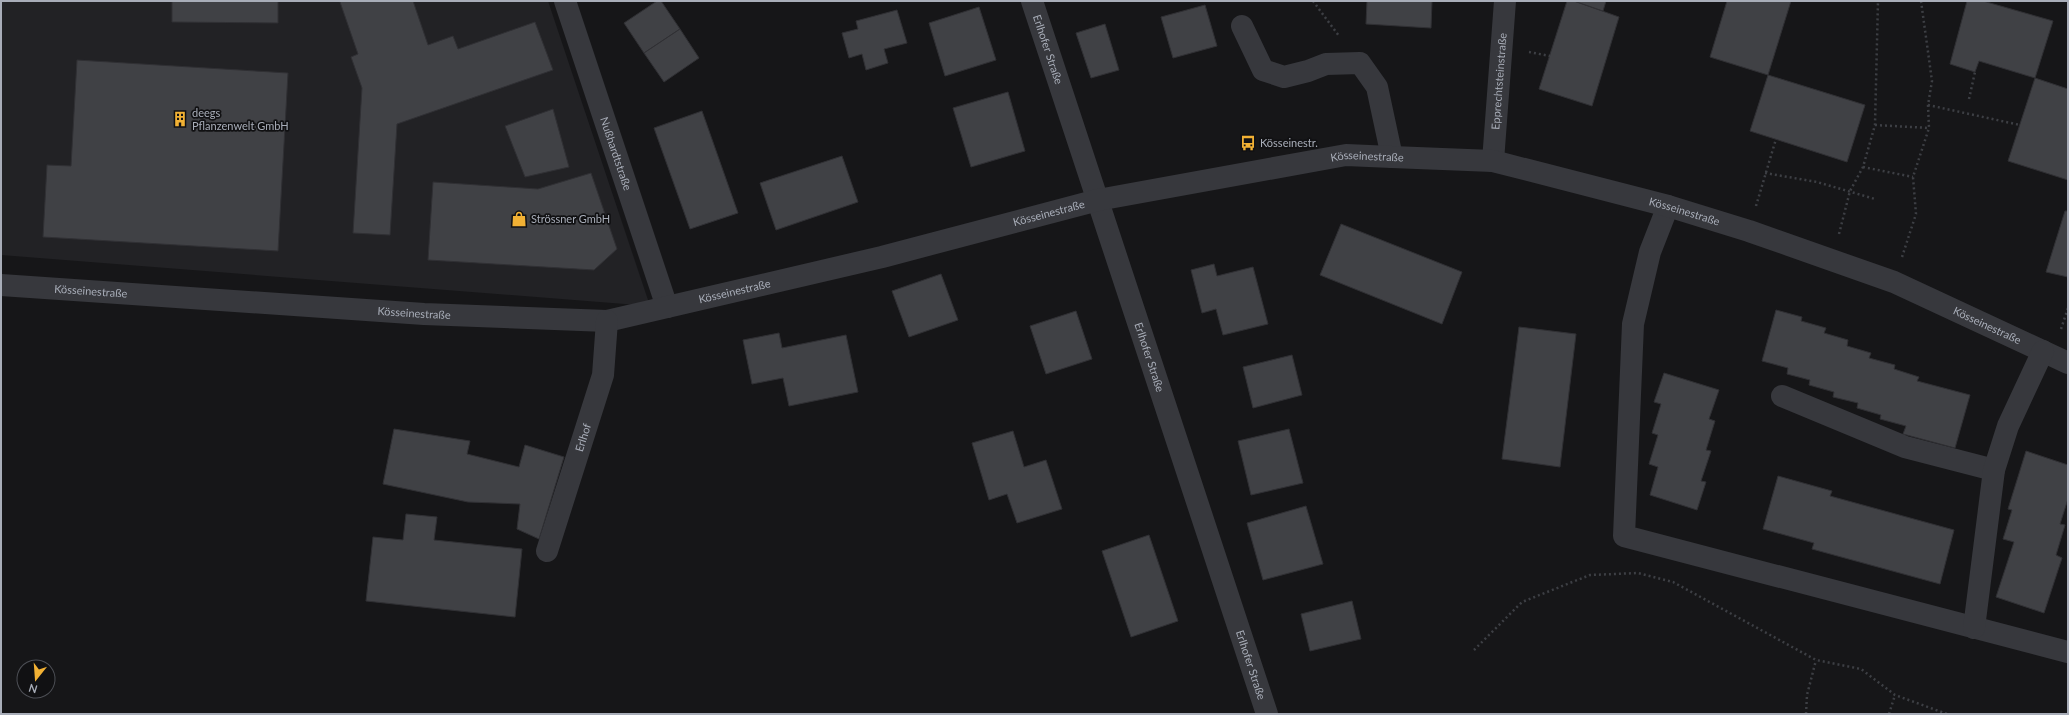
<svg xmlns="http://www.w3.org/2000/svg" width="2069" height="715" font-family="Lato,sans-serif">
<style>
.built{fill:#222225}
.building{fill:#404145;stroke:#303034}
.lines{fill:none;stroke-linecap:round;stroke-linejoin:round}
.path{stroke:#3d3f44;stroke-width:2.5;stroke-dasharray:2 3;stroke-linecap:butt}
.minor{stroke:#37383d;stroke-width:22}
.labels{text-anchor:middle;stroke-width:3.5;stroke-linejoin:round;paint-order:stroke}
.street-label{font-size:11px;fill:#a8adb8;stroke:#111113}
.poi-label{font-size:11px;fill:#a8adb8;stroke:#111113;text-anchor:start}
</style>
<rect width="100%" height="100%" fill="#161618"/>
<!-- built -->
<path class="built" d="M 1,1 L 548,1 L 650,306 L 1,255 Z"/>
<!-- building -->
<g class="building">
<path d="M 172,1 L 278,1 L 278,23 L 172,22 Z"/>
<path d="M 343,1 L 413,1 L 428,45 L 453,36 L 458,49 L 535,22 L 553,70 L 397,124 L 390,235 L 353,233 L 362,88 L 351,57 L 358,54 L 340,2 Z"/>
<path d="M 657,1 L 661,1 L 680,29 L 644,53 L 624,23 Z"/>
<path d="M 1367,1 L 1432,1 L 1431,28 L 1366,24 Z"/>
<path d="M 1567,1 L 1574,1 L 1619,17 L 1592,106 L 1539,89 Z"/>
<path d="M 1574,1 L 1606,1 L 1603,11 Z"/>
<path d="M 1727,1 L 1791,1 L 1768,75 L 1710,57 Z"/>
<path d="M 1967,1 L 1983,1 L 2053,21 L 2035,78 L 1979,61 L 1975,72 L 1950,64 Z"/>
<path d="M 1205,5 L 1217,46 L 1173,58 L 1161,17 Z"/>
<path d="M 979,7 L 996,60 L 945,76 L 929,23 Z"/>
<path d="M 897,10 L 907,43 L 884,49 L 888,63 L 866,70 L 862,54 L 849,58 L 842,33 L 858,29 L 856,21 Z"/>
<path d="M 1105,24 L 1119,70 L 1091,78 L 1076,33 Z"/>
<path d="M 680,29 L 699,58 L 664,82 L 644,53 Z"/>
<path d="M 77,60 L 288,73 L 278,251 L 43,237 L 47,165 L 71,166 Z"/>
<path d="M 1768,75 L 1865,105 L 1847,162 L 1750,131 Z"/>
<path d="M 2035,78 L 2068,89 L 2068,180 L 2008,161 Z"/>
<path d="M 1008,92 L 1025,151 L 971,167 L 953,108 Z"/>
<path d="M 553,109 L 569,167 L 525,177 L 505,126 Z"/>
<path d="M 702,111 L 738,213 L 690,229 L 654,128 Z"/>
<path d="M 842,156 L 858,202 L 776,230 L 760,183 Z"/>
<path d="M 591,173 L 617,249 L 594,270 L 428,260 L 433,182 L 538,189 Z"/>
<path d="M 2065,211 L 2068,211 L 2068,277 L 2046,272 Z"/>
<path d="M 1341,224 L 1462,272 L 1442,324 L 1320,275 Z"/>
<path d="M 1214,264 L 1217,276 L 1253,267 L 1268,324 L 1223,335 L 1216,309 L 1202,313 L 1191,270 Z"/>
<path d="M 941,274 L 958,320 L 909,337 L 892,291 Z"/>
<path d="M 1776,310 L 1802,317 L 1801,321 L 1826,328 L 1824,333 L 1848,340 L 1847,346 L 1871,353 L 1869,358 L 1895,365 L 1894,369 L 1919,377 L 1917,381 L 1970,395 L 1955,448 L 1903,434 L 1906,426 L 1880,419 L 1881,415 L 1857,408 L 1858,403 L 1833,397 L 1834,392 L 1809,385 L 1810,380 L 1787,374 L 1788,368 L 1762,361 Z"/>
<path d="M 1076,311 L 1092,359 L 1046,374 L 1030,326 Z"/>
<path d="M 1519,327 L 1576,334 L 1560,467 L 1502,459 Z"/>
<path d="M 779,333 L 782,348 L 846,335 L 858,392 L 789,406 L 783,378 L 752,384 L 743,340 Z"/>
<path d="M 1292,355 L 1302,395 L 1253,408 L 1243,367 Z"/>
<path d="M 1664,373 L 1719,390 L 1709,419 L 1715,421 L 1706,450 L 1711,451 L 1701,481 L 1706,482 L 1697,510 L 1650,495 L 1658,467 L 1649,464 L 1658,435 L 1652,433 L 1661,404 L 1654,402 Z"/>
<path d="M 394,429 L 470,441 L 467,454 L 519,467 L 525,445 L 564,457 L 539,539 L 517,529 L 520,504 L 468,502 L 383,484 Z"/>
<path d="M 1289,429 L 1303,483 L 1251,495 L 1238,441 Z"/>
<path d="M 1013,431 L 1024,467 L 1046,460 L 1062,509 L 1017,523 L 1007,494 L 989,500 L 972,443 Z"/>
<path d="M 2026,451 L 2068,465 L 2068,499 L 2060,524 L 2065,525 L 2056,555 L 2062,558 L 2044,613 L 1996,597 L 2014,542 L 2003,539 L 2012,510 L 2008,509 Z"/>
<path d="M 1778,476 L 1832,491 L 1830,496 L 1954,530 L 1940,584 L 1812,549 L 1814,543 L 1763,529 Z"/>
<path d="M 1306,506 L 1323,564 L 1263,580 L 1247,523 Z"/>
<path d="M 406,514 L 437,517 L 434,540 L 522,549 L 515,617 L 366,601 L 373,537 L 403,540 Z"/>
<path d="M 1149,535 L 1178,621 L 1131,637 L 1102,551 Z"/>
<path d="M 1352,601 L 1361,639 L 1310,651 L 1301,614 Z"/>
</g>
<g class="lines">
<!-- path -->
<g class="path">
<path d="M 1313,1 L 1339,36"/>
<path d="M 1529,52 L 1550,56"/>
<path d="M 1969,99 L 1975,72"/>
<path d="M 1928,105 L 2020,125"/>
<path d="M 1875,125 L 1929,128"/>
<path d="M 1863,167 L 1913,177"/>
<path d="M 1765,173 L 1817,182 L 1875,199"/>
<path d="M 1756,206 L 1776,139"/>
<path d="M 1839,234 L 1850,191 L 1863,167 L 1875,125 L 1878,1"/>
<path d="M 1902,257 L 1916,214 L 1913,177 L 1929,128 L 1928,105 L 1932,81 L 1921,1"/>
<path d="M 2061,329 L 2068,308"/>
<path d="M 1474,650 L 1522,602 L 1590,575 L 1638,573 L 1673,582 L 1816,660 L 1861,669 L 1895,695 L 1947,714"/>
<path d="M 1806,714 L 1807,695 L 1816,660"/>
<path d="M 1889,714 L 1895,695"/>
</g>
<!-- minor -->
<g class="minor">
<path id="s1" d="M 565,1 L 667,307"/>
<path id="s2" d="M 1032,1 L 1267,714"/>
<path d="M 1242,26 L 1263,70 L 1284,77 L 1308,71 L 1326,64 L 1360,63 L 1377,87 L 1392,157"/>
<path id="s3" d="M 1493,161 L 1505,1"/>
<path d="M 1668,206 L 1650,252 L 1633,324 L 1624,536 L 2068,652"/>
<path id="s4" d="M 1,285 L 424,314 L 607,321 L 882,257 L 1098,200 L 1346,155 L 1392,157 L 1493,161 L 1668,206 L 1749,231 L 1894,282 L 2068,363"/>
<path d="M 1782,396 L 1905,447 L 1994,470"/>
<path id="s5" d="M 547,551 L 603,375 L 607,321"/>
<path d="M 1974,628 L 1994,470 L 2008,426 L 2043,351"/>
</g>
</g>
<!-- icons -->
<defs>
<g id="building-bare" transform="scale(1.2)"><path d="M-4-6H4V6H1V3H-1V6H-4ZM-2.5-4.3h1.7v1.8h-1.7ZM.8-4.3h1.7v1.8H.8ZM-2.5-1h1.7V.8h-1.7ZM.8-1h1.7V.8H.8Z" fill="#f2b134" stroke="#111113" stroke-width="2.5" paint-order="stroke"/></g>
<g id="bus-bare" transform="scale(1.2)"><path d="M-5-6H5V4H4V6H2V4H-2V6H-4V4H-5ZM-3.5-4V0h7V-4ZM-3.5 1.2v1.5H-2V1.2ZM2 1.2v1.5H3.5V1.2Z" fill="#f2b134" stroke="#111113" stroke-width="2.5" paint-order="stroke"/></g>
<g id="shop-bare" transform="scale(1.2)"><path d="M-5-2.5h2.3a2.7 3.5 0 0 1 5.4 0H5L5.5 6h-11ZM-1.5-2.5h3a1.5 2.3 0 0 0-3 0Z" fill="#f2b134" stroke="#111113" stroke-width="2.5" paint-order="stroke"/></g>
</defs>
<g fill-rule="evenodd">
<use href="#building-bare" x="180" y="119"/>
<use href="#bus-bare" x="1248" y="143"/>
<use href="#shop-bare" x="519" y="219"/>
</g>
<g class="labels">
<!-- street labels -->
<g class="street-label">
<text dy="4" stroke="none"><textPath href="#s2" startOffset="51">Erlhofer Straße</textPath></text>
<text dy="4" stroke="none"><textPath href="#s3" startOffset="80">Epprechtsteinstraße</textPath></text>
<text dy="4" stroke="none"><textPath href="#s1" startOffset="161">Nußhardtstraße</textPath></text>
<text dy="4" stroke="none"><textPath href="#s4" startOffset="1386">Kösseinestraße</textPath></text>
<text dy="4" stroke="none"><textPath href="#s4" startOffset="1710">Kösseinestraße</textPath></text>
<text dy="4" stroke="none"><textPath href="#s4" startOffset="1062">Kösseinestraße</textPath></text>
<text dy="4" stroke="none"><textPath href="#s4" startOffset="90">Kösseinestraße</textPath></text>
<text dy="4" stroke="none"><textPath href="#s4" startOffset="738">Kösseinestraße</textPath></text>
<text dy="4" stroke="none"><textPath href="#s4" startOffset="414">Kösseinestraße</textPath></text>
<text dy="4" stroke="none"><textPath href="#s4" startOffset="2034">Kösseinestraße</textPath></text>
<text dy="4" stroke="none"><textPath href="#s2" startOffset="375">Erlhofer Straße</textPath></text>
<text dy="4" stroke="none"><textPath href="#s5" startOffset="119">Erlhof</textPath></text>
<text dy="4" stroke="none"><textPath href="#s2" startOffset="699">Erlhofer Straße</textPath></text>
</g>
<!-- poi labels -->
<g class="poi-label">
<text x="192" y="117">deegs<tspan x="192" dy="13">Pflanzenwelt GmbH</tspan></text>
<text x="1260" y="147">Kösseinestr.</text>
<text x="531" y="223">Strössner GmbH</text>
</g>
</g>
<!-- border -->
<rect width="2069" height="715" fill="none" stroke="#a8adb8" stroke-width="4"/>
<!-- north arrow -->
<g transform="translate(36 679) rotate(197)"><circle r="19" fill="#111113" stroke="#4d4f55"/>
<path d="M0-3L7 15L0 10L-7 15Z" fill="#f2b134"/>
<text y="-6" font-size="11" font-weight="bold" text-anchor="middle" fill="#a8adb8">N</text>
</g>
</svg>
